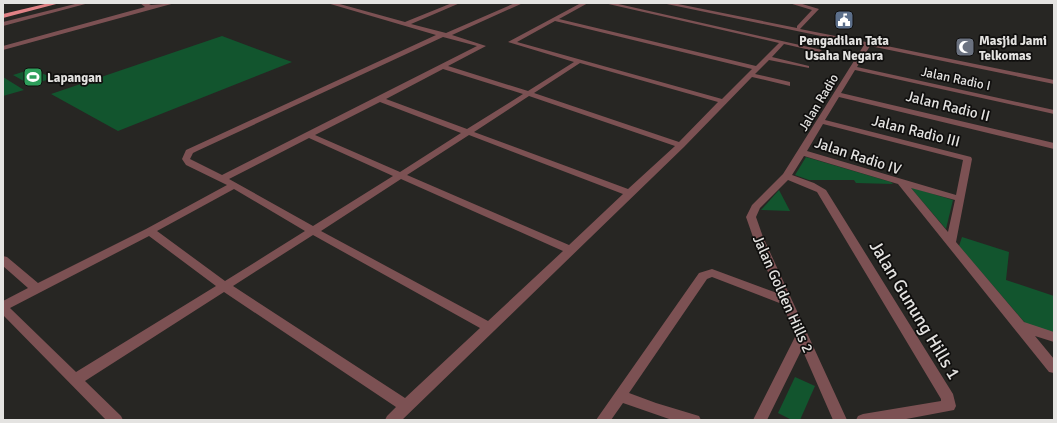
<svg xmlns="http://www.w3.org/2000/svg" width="1057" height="423" font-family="Signika,sans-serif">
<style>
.green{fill:#12552e}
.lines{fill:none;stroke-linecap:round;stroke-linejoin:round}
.minor{fill:#7c5153;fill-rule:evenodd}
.trunk{fill:#e18286;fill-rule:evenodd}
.labels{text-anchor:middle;stroke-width:3.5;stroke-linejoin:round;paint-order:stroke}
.far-poi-label{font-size:13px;font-weight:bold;fill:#e4e3e1;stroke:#100f0e;text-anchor:start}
.far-street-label{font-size:13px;fill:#e4e3e1;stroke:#100f0e}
.street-label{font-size:15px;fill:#e4e3e1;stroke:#100f0e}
.near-street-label{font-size:18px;fill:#e4e3e1;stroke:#100f0e}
</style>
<rect width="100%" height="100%" fill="#272623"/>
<!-- green -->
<g class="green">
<path d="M 222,36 L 292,62 L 118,131 L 51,94 Z"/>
<path d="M 32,69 L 53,78 L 31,85 L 13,75 Z"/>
<path d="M 3,77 L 24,90 L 3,96 Z"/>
<path d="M 806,157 L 891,182 L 893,184 L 856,183 L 854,180 L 809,180 L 795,175 Z"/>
<path d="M 910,187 L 953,200 L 946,229 Z"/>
<path d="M 779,190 L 790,211 L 761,210 Z"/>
<path d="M 962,237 L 1009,252 L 1006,280 L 1054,296 L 1054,333 L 1026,324 L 959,246 Z"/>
<path d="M 795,377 L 815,386 L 800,420 L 792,420 L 778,413 Z"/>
</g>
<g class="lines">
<!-- minor -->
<g class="minor">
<path d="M 79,3 L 89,3 L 3,26 L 3,22 Z"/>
<path d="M 140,3 L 147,3 L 151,5 L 175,3 L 3,50 L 3,46 L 145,7 Z"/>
<path d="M 327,3 L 336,3 L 405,22 L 452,3 L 460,3 L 411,24 L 446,33 L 515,3 L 523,3 L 452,35 L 486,46 L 448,66 L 528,91 L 574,62 L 508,42 L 581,3 L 588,3 L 559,19 L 756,66 L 779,43 L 604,3 L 614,3 L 822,50 L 819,52 L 784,44 L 772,57 L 809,66 L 809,68 L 769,60 L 755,74 L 790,82 L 790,86 L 752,77 L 684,147 L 402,420 L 385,420 L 387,416 L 396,407 L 224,292 L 85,381 L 121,416 L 123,420 L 106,420 L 3,315 L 3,301 L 28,288 L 3,266 L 3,256 L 7,257 L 38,283 L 146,229 L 227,185 L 186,165 L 182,159 L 186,150 L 436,35 ZM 555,21 L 752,69 L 722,99 L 517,42 ZM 443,37 L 477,46 L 222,175 L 190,159 L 193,153 L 197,151 ZM 580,63 L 718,102 L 679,142 L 534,93 ZM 443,69 L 523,94 L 467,129 L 386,99 ZM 529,96 L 675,146 L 628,189 L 474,132 ZM 380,102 L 461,133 L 400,172 L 315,135 ZM 469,135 L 623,194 L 569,245 L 407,175 ZM 309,138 L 393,176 L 313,226 L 229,179 ZM 401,179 L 563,251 L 488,321 L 321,231 ZM 234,189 L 305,231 L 225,281 L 157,231 ZM 313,235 L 480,328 L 405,398 L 233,286 ZM 149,236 L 216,286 L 76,372 L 10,308 Z"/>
<path d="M 662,3 L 673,3 L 797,28 L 797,26 L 812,10 L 789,3 L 799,3 L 819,9 L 800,29 L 866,42 L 870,39 L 873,41 L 872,43 L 1054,80 L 1054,84 L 870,46 L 857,67 L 1054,110 L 1054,114 L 855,70 L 841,93 L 1054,143 L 1054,149 L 839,97 L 825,120 L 971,157 L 972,159 L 956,242 L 1024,322 L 1054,332 L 1054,342 L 1035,336 L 1054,359 L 1054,373 L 1049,372 L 898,184 L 804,156 L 792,175 L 814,183 L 826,190 L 953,394 L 956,406 L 954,410 L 901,420 L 856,420 L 858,416 L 863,414 L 941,401 L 941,399 L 817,192 L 788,180 L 760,208 L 756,217 L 763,237 L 847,420 L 833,420 L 802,349 L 767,420 L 753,420 L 796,335 L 782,304 L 712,277 L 707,279 L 629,393 L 656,403 L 699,416 L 701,420 L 672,420 L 623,403 L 611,420 L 596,420 L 699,273 L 712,269 L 777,293 L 753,237 L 746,217 L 752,205 L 783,174 L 864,45 ZM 823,124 L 963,160 L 956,195 L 807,151 ZM 911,188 L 955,200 L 948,232 Z"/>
</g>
<!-- trunk -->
<path class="trunk" d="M 49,3 L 60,3 L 3,18 L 3,14 Z"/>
</g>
<!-- icons -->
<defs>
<g id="civic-square" transform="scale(1)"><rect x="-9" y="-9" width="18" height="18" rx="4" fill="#5c6f8a" stroke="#100f0e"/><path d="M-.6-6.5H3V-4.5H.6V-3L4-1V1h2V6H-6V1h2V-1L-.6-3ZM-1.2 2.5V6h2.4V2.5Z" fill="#fff"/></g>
<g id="mosque-square" transform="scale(1)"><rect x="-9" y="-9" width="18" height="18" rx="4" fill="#6b7280" stroke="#100f0e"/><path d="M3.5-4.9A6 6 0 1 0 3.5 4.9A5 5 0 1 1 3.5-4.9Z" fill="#fff"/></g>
<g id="stadium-square" transform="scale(1)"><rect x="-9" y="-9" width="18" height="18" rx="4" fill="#2e9e5b" stroke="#100f0e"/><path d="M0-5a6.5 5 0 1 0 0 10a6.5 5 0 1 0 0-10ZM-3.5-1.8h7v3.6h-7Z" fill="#fff"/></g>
</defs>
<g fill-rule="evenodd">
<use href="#civic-square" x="844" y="20"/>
<use href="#mosque-square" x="965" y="47"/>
<use href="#stadium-square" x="33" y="77"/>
</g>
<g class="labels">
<!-- far-poi labels -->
<g class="far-poi-label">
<text x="844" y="45" text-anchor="middle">Pengadilan Tata<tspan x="844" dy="15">Usaha Negara</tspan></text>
<text x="979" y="45">Masjid Jami<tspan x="979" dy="15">Telkomas</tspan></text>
<text x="47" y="82">Lapangan</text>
</g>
<!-- far-street labels -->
<g class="far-street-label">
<text transform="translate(956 78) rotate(12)" y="5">Jalan Radio I</text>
<text transform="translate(818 102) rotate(-59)" y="5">Jalan Radio</text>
</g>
<!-- street labels -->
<g class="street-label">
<text transform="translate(948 106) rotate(14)" y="5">Jalan Radio II</text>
<text transform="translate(916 131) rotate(14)" y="5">Jalan Radio III</text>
<text transform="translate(858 156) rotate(18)" y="5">Jalan Radio IV</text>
<text transform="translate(783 294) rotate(66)" y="5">Jalan Golden Hills 2</text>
</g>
<!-- near-street labels -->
<g class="near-street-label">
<text transform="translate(915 310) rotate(59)" y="6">Jalan Gunung Hills 1</text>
</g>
</g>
<!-- border -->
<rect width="1057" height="423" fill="none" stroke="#e4e3e1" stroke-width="8"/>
</svg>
